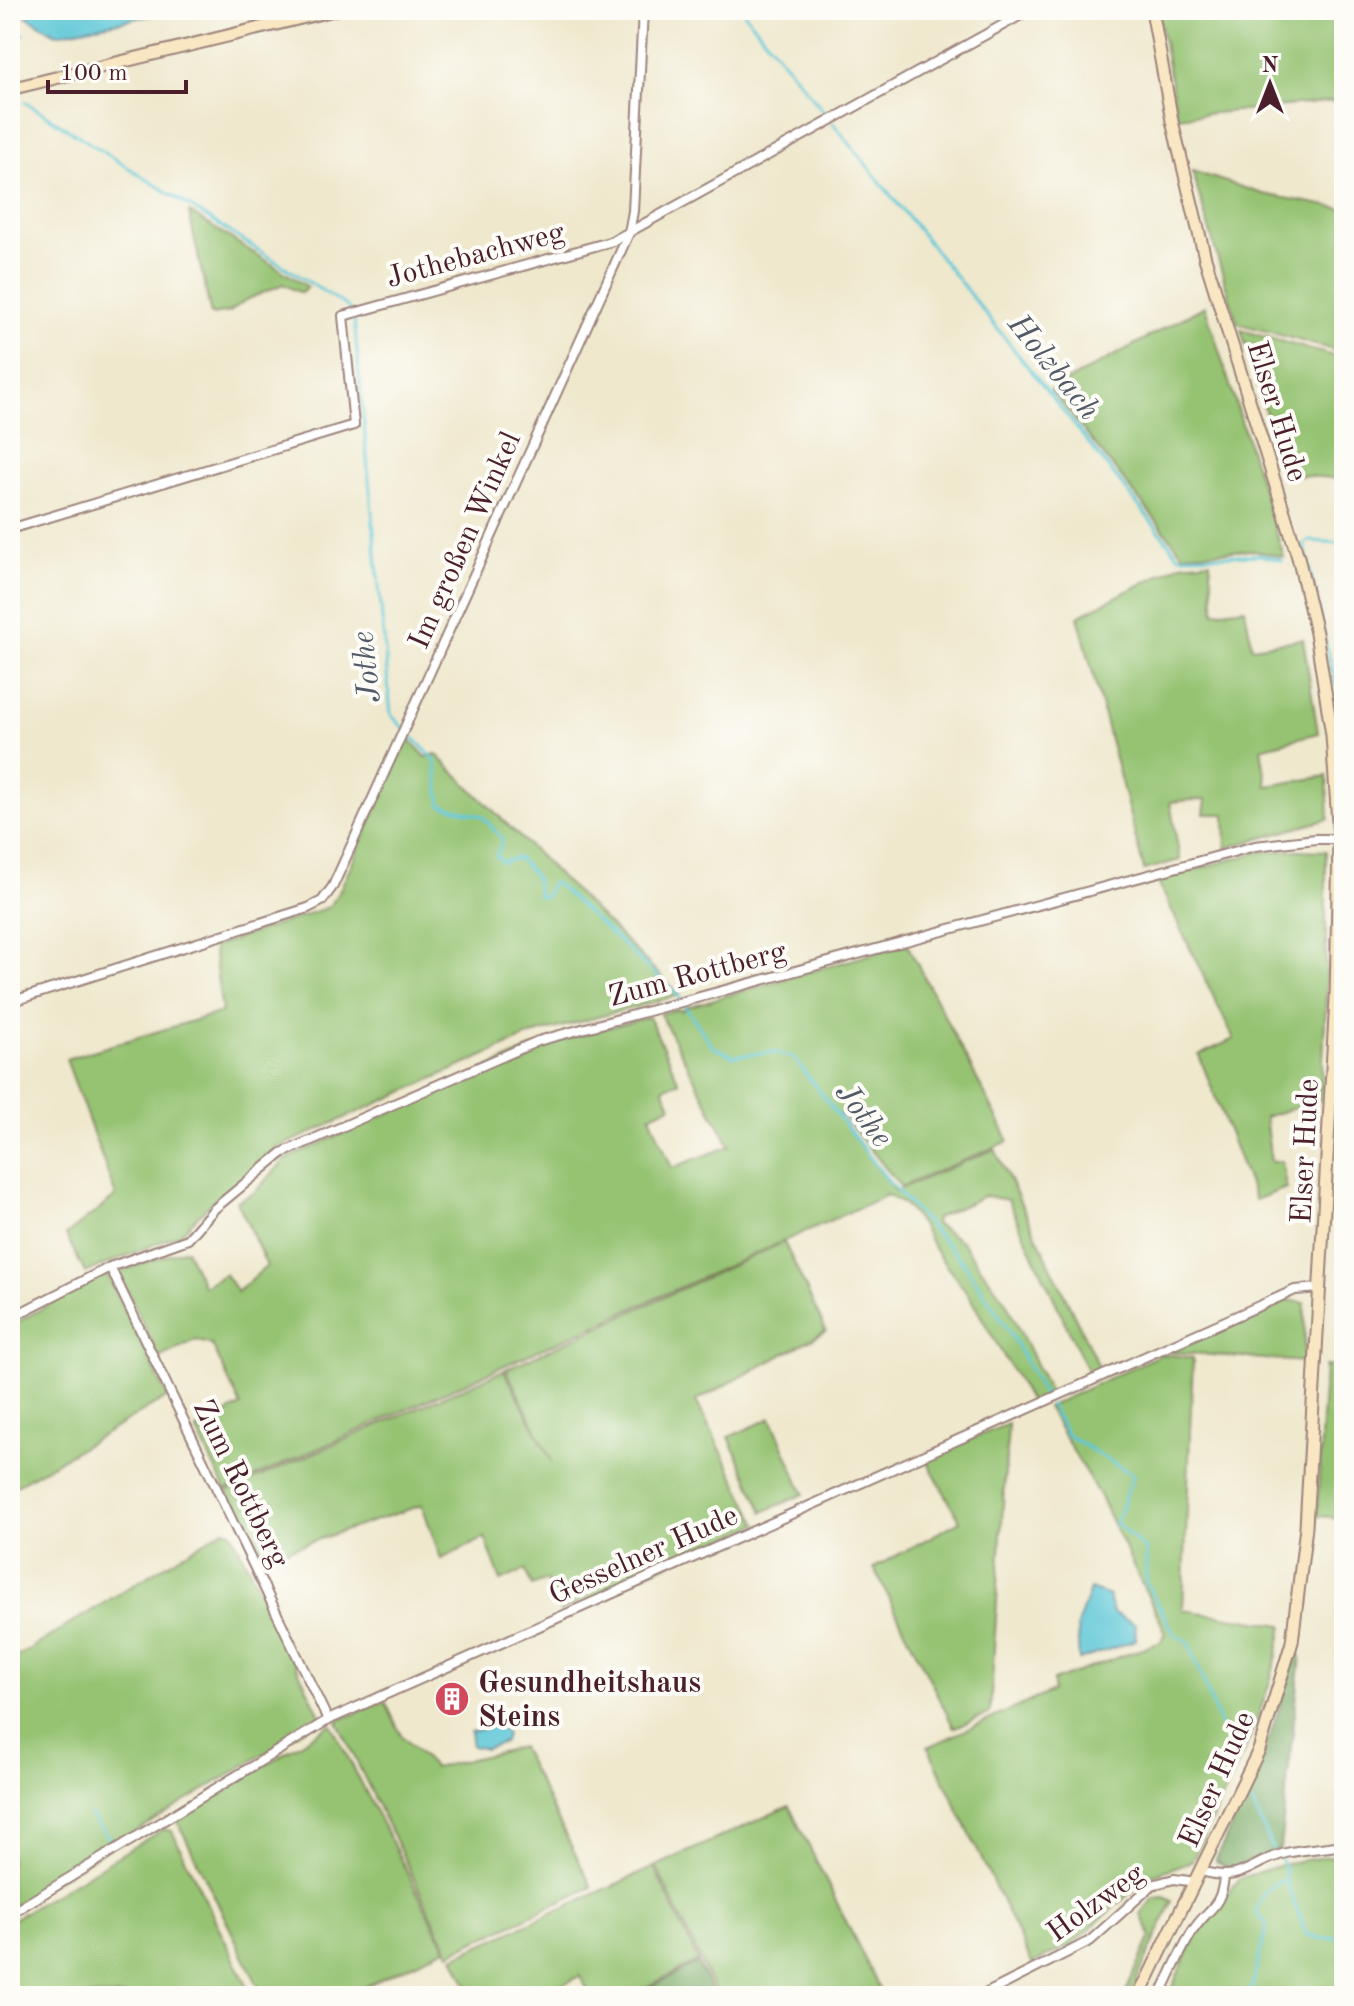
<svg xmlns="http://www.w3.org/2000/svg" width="1354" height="2006" font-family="'Old Standard TT',serif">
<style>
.green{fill:#95c372;stroke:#70714e;stroke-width:2}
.forest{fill:#78a964;stroke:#616448;stroke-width:2}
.water{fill:#5dc7d7;stroke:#547381;stroke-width:2}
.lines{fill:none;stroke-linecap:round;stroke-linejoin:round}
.stream{stroke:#5dc7d7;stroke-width:3}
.street-casing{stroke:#9c847c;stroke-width:12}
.secondary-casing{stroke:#9c847c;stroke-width:15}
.street{stroke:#fff;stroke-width:8}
.secondary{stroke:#f9e7c3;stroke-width:11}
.labels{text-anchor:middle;stroke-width:8;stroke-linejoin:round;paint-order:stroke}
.street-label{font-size:30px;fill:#4a1f2b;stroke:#fdfcf7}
.poi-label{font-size:30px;font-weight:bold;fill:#4a1f2b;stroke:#fdfcf7;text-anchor:start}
.water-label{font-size:32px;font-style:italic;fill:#515a67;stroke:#fdfcf7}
</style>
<rect width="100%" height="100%" fill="#fdfcf7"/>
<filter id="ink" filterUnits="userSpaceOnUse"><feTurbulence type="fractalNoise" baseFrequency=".0125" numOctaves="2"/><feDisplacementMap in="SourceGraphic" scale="16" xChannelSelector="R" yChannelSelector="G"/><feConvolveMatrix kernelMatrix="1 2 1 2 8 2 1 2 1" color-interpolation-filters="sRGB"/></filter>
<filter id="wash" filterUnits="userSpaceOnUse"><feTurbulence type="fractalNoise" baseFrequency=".006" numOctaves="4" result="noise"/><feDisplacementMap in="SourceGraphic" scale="32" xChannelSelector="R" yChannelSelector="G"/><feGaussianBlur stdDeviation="1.8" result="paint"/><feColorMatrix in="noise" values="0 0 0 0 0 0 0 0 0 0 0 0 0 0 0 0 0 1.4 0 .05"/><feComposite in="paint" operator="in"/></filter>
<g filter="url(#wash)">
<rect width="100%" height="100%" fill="#efe8cd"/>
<!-- green -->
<g class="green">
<path d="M 1158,10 L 1344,10 L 1344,100 L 1177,117 Z"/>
<path d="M 1192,171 L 1263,194 L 1344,209 L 1344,353 L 1237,323 Z"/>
<path d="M 189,213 L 189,212 L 308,287 L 301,293 L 283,284 L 246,300 L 229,312 L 211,315 Z"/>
<path d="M 1205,306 L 1284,557 L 1251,550 L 1183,554 L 1051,390 Z"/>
<path d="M 1241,330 L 1344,359 L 1344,479 L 1284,474 Z"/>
<path d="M 1210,561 L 1215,612 L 1245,608 L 1252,647 L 1303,639 L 1318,733 L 1261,748 L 1267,786 L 1327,776 L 1329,819 L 1226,848 L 1225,814 L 1204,814 L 1206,799 L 1170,802 L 1180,860 L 1144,870 L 1078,616 L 1181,564 Z"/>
<path d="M 408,738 L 426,757 L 436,754 L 680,995 L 531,1035 L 277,1148 L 246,1177 L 211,1203 L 180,1234 L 85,1273 L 66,1235 L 116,1196 L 66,1059 L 222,1012 L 213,947 L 329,907 L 339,892 Z"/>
<path d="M 1297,850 L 1326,851 L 1326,999 L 1321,1100 L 1265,1117 L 1271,1162 L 1282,1161 L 1286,1188 L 1255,1200 L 1199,1055 L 1234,1039 L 1157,880 L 1259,852 Z"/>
<path d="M 907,944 L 1009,1141 L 901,1187 L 842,1114 L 839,1115 L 895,1191 L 995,1149 L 1101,1371 L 1090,1376 L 1008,1200 L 984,1196 L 936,1218 L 935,1224 L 961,1241 L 1006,1302 L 1050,1393 L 1031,1403 L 968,1294 L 938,1255 L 921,1225 L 905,1205 L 887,1195 L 225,1490 L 196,1429 L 241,1406 L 212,1345 L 195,1340 L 159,1358 L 120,1275 L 123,1270 L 186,1249 L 203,1286 L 225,1274 L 237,1292 L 267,1266 L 237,1201 L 254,1193 L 286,1159 L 537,1046 L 649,1017 L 679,1082 L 663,1088 L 671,1106 L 650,1116 L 672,1168 L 730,1146 L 660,1014 L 678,1009 L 681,1011 L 687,1007 Z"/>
<path d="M 784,1242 L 826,1331 L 696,1401 L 758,1524 L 560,1612 L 546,1580 L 532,1586 L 525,1570 L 501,1581 L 485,1538 L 441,1559 L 422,1505 L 265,1557 L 227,1491 L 504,1370 L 552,1462 L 506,1369 Z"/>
<path d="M 106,1273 L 168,1397 L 10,1489 L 10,1326 Z"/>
<path d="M 1288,1300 L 1305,1303 L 1304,1362 L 1171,1352 Z"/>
<path d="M 1161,1354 L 1193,1358 L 1183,1610 L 1283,1625 C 1270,1709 1228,1785 1192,1861 L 1150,1876 L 1072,1944 L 1032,1964 L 928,1747 L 1053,1691 L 1053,1681 L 1161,1642 L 1165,1631 L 1099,1495 L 1047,1407 Z"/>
<path d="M 1325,1366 L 1344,1367 L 1344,1518 L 1317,1516 Z"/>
<path d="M 771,1418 L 804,1494 L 763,1512 L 729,1437 Z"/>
<path d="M 1008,1424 L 990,1713 L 954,1728 L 874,1568 L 960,1521 L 925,1457 Z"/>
<path d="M 224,1529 L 231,1531 L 320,1715 L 316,1722 L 10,1908 L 10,1661 Z"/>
<path d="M 385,1701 L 401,1735 L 434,1768 L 521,1747 L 592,1887 L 450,1953 L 337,1721 Z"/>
<path d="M 331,1724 L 446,1948 L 345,1996 L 263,1996 L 177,1820 Z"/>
<path d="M 789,1806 L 883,1996 L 717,1996 L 656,1866 Z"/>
<path d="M 163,1829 L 172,1831 L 252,1996 L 10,1996 L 10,1921 Z"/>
<path d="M 1344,1854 L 1344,1996 L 1254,1996 L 1245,1992 L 1244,1996 L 1168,1996 L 1194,1938 L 1240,1878 L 1287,1863 Z"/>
<path d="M 654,1867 L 698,1961 L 628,1996 L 590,1996 L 581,1976 L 536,1996 L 472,1996 L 454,1957 Z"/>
<path d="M 1164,1897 L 1172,1901 L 1130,1996 L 1124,1996 L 1151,1936 L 1141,1915 L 1154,1898 Z"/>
</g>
<!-- forest -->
<g class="forest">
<path d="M 1296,1654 L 1301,1656 L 1280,1849 L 1230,1869 L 1215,1861 L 1264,1754 Z"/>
<path d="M 698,1963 L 714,1996 L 631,1996 Z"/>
</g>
<!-- water -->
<g class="water">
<path d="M 16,10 L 180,10 L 56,34 Z"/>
<path d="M 1090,1589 L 1109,1596 L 1113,1613 L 1135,1624 L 1136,1640 L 1079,1660 L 1077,1626 Z"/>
<path d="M 498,1725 L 506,1734 L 504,1742 L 485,1749 L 472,1746 L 470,1732 Z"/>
</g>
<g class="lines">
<!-- stream -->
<g class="stream">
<path d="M 742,10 L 828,117"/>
<path d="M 10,42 L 24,34"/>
<path d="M 16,95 L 19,98"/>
<path d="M 25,102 L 348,307 L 354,319 L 391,715 L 435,760 L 441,805 L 482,816 L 503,840 L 496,856 L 502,862 L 518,858 L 534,875 L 539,896 L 545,897 L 551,884 L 555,883 L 676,993 L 713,1047 L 734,1056 L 773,1052 L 794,1058 L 889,1182 L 963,1262 L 1009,1331 L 1045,1397"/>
<path d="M 833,123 L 1179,556 L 1259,555 L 1282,560"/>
<path d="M 1344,543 L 1309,541 L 1304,544 L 1335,683 L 1344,686"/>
<path d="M 1050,1405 L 1067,1435 L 1133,1475 L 1116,1523 L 1146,1550 L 1146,1583 L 1175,1635 L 1188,1641 L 1234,1760"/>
<path d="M 1252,1803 L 1273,1849"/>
<path d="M 90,1815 L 115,1845 L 134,1834"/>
<path d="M 1286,1881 L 1306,1934 L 1322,1939 L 1344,1936"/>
<path d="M 1250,1996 L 1267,1924 L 1256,1913 C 1260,1897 1268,1884 1285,1880 L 1286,1871 L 1281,1860"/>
</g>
</g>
</g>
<g filter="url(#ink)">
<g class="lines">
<!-- street casing -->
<g class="street-casing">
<g id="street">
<path d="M 10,529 L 354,425 L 343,316 L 613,241 L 1030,10"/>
<path d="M 10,1002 L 308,908 L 322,901 L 333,886 L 629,233 L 633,211 L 643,10"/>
<path d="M 110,1267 L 328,1720"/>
<path d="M 10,1318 L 110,1267 L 188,1239 L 214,1209 L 282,1153 L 538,1041 L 1255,846 L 1316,839 L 1343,839"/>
<path d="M 1201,1871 C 1244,1884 1249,1862 1286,1853 C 1305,1849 1325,1848 1344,1845"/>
<path d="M 10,1914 L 328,1720 L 1295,1290 L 1320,1288"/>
<path d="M 981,1996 L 1090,1941 L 1152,1885 L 1174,1879 L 1196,1882"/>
<path d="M 1160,1996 C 1170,1975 1180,1952 1192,1932 C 1208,1907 1221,1909 1224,1877"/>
</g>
</g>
<!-- secondary casing -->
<g class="secondary-casing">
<g id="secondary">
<path d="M 10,89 L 334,10"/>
<path d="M 1139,1996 L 1259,1750 L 1292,1642 L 1306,1527 L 1336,999 L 1339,838 L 1332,735 L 1316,633 L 1298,557 L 1205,258 L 1172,121 L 1152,10"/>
</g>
</g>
<!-- street -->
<use href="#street" class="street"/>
<!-- secondary -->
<use href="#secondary" class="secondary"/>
</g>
</g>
<!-- icons -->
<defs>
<g id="building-disc" transform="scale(1.8)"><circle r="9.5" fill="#d1495b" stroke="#fdfcf7"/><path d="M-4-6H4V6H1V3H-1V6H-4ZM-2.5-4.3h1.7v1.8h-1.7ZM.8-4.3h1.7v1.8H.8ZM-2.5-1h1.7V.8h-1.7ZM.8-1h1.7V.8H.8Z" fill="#fff"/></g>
</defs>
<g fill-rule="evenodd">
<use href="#building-disc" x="452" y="1699"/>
</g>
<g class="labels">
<!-- street labels -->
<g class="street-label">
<text transform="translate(475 254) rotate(-15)" y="10">Jothebachweg</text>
<text transform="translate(1278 411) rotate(73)" y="10">Elser Hude</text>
<text transform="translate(464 540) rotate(-66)" y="10">Im großen Winkel</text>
<text transform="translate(697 973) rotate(-15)" y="10">Zum Rottberg</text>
<text transform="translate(1304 1151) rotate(-87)" y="10">Elser Hude</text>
<text transform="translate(242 1483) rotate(64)" y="10">Zum Rottberg</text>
<text transform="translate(643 1554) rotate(-24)" y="10">Gesselner Hude</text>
<text transform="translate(1216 1779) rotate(-66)" y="10">Elser Hude</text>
<text transform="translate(1095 1902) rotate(-36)" y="10">Holzweg</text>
</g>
<!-- poi labels -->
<g class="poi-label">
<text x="478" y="1692">Gesundheitshaus<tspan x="478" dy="34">Steins</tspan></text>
</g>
<!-- water labels -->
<g class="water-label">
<text transform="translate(1055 366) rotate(51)" y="11">Holzbach</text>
<text transform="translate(365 667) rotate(-96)" y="11">Jothe</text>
<text transform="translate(865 1114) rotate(53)" y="11">Jothe</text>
</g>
</g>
<!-- margin -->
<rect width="1354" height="2006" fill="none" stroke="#fdfcf7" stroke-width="40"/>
<!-- north arrow -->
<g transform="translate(1270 84)" stroke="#fdfcf7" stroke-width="6" paint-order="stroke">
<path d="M0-6L14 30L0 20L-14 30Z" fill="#4a1f2b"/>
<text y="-12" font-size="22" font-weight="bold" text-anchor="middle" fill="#4a1f2b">N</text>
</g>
<!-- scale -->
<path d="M48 80v12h138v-12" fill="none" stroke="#4a1f2b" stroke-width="4"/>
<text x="60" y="80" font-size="24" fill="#4a1f2b" stroke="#fdfcf7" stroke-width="6" paint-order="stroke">100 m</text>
</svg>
